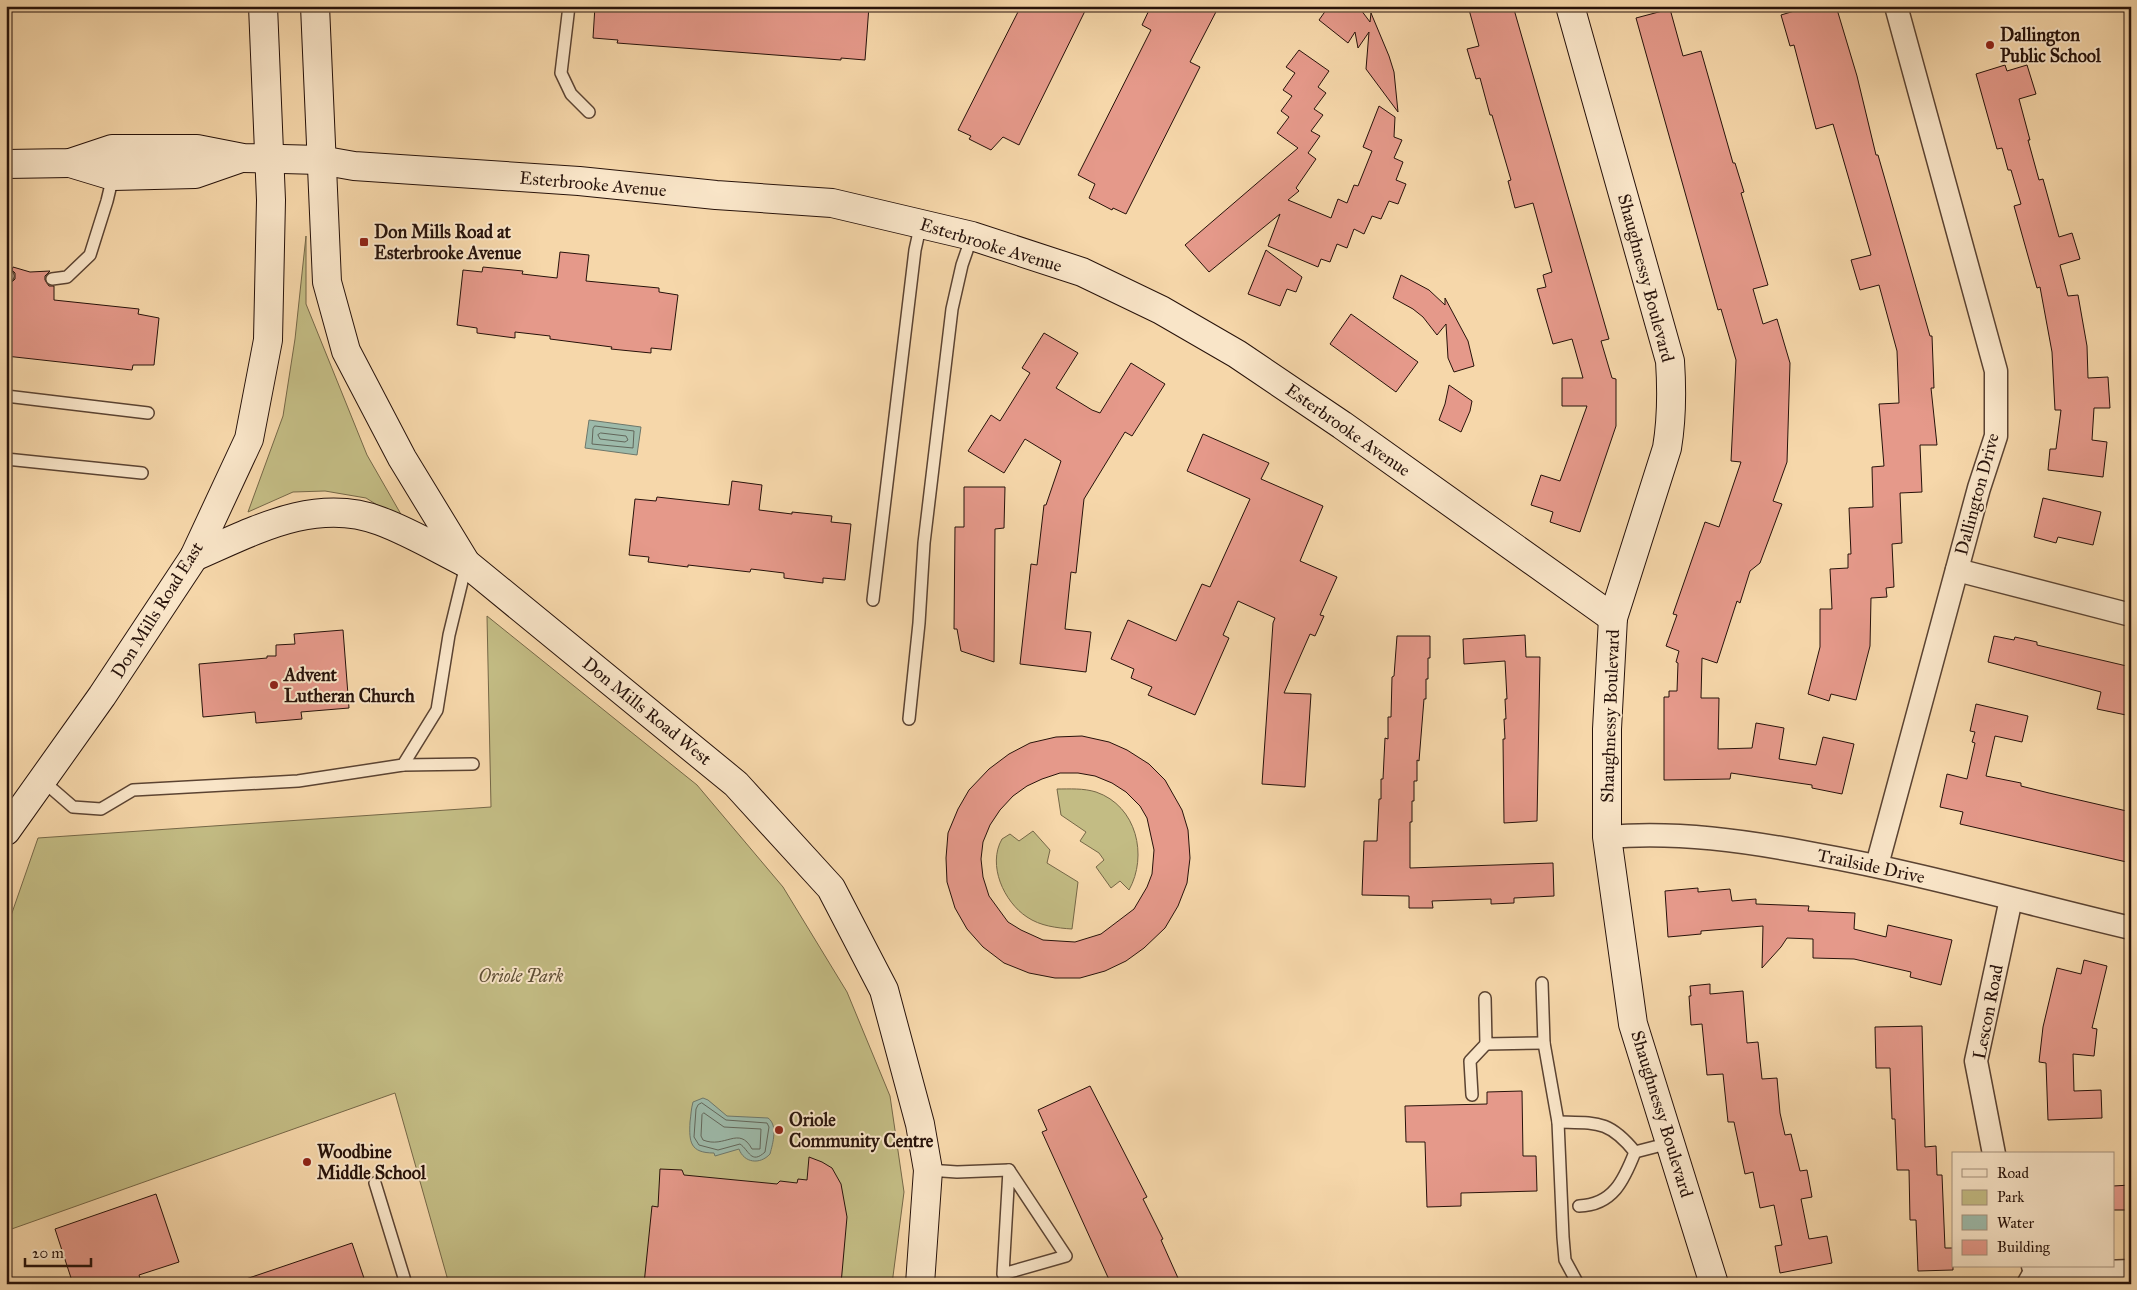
<svg xmlns="http://www.w3.org/2000/svg" width="2137" height="1290" font-family="'IM FELL Great Primer',serif">
<style>
.green{fill:#c3bc84;stroke:#756747}
.water{fill:#9dbaaa;stroke:#6e776a}
.lines{fill:none;stroke-linecap:round;stroke-linejoin:round}
.shore{stroke:#62665a;stroke-width:1}
.building{fill:#e5998a;stroke:#27120a;fill-rule:evenodd}
.lane-casing{stroke:#5b4332;stroke-width:14}
.street-casing{stroke:#5b4332;stroke-width:25}
.secondary-casing{stroke:#27120a;stroke-width:30}
.lane{stroke:#f9e5c8;stroke-width:11}
.street{stroke:#f9e5c8;stroke-width:22}
.secondary{stroke:#f9e5c8;stroke-width:28}
.poi-dot{fill:#8f2418;stroke:#f9e5c8;stroke-width:2}
.labels{text-anchor:middle;stroke-width:4;stroke-linejoin:round;paint-order:stroke}
.poi-label{font-size:18px;font-weight:bold;fill:#27120a;stroke:#f9e5c8;text-anchor:start}
.street-label{font-size:18px;fill:#27120a;stroke:#f9e5c8}
.park-label{font-size:18px;font-style:italic;fill:#5e4e35;stroke:#f9e5c8}
</style>
<rect width="100%" height="100%" fill="#f6d7aa"/>
<filter id="stains"><feTurbulence type="fractalNoise" baseFrequency=".004" numOctaves="4"/><feColorMatrix values="0 0 0 0 .2 0 0 0 0 .09 0 0 0 0 .02 0 0 0 .5 -.17"/></filter>
<radialGradient id="worn" r=".72"><stop offset=".6" stop-color="#630" stop-opacity="0"/><stop offset="1" stop-color="#630" stop-opacity=".3"/></radialGradient>
<!-- green -->
<g class="green">
<path d="M 306,236 L 306,304 L 367,455 L 406,523 L 366,498 L 325,491 L 293,492 L 248,512 L 283,416 L 295,339 Z"/>
<path d="M 487,616 L 697,785 L 783,887 L 847,992 L 890,1096 L 904,1192 L 892,1284 L 449,1284 L 395,1093 L 6,1231 L 6,930 L 38,838 L 491,807 Z"/>
<path d="M 1057,789 C 1070,789 1083,788 1096,792 C 1137,806 1148,856 1129,890 L 1120,881 L 1111,888 L 1096,867 L 1104,860 L 1099,853 L 1080,841 L 1086,832 L 1061,815 Z"/>
<path d="M 1033,831 L 1050,850 L 1047,863 L 1078,882 L 1072,929 C 1057,928 1040,926 1027,917 C 1004,902 987,865 1002,839 L 1010,834 L 1019,841 Z"/>
</g>
<!-- water -->
<g class="water">
<path d="M 589,420 L 641,427 L 637,455 L 585,448 Z"/>
<path d="M 703,1098 L 708,1100 L 727,1116 L 768,1118 C 778,1125 773,1143 770,1154 C 760,1165 744,1163 739,1149 L 715,1156 L 714,1153 C 690,1153 689,1142 690,1122 C 691,1115 691,1109 693,1102 Z"/>
</g>
<g class="lines">
<!-- shore -->
<g class="shore">
<path d="M 595,426 L 634,431 L 633,448 L 592,444 L 593,429 Z"/>
<path d="M 601,433 L 626,436 L 628,440 L 625,442 L 600,439 L 598,435 Z"/>
<path d="M 702,1103 L 726,1120 L 767,1123 L 769,1127 L 765,1152 C 751,1165 749,1150 740,1144 L 718,1150 L 699,1145 L 694,1137 L 696,1109 L 698,1105 Z"/>
<path d="M 704,1113 L 724,1127 L 761,1129 L 760,1149 L 752,1149 C 739,1125 725,1149 703,1140 L 701,1136 L 702,1115 Z"/>
</g>
</g>
<!-- building -->
<g class="building">
<path d="M 595,6 L 869,6 L 865,60 L 841,58 L 841,60 L 617,43 L 618,40 L 593,38 Z"/>
<path d="M 1021,6 L 1075,6 L 1085,11 L 1019,145 L 1003,137 L 991,150 L 969,139 L 971,136 L 958,130 Z"/>
<path d="M 1151,6 L 1219,6 L 1190,62 L 1200,67 L 1126,214 L 1113,208 L 1112,210 L 1089,198 L 1095,184 L 1078,175 L 1151,30 L 1142,25 Z"/>
<path d="M 1329,6 L 1358,6 L 1370,22 L 1371,13 L 1389,56 L 1394,72 L 1398,112 L 1366,69 L 1369,32 L 1358,48 L 1355,32 L 1348,43 L 1319,20 Z"/>
<path d="M 1468,6 L 1513,6 L 1609,339 L 1601,341 L 1612,378 L 1616,379 L 1616,426 L 1580,532 L 1550,522 L 1553,512 L 1531,505 L 1541,475 L 1560,481 L 1587,406 L 1562,406 L 1562,378 L 1583,378 L 1572,339 L 1553,344 L 1546,320 L 1537,289 L 1546,287 L 1543,275 L 1552,272 L 1533,203 L 1515,208 L 1508,181 L 1511,180 L 1492,115 L 1490,115 L 1480,78 L 1476,79 L 1467,49 L 1479,46 Z"/>
<path d="M 1811,6 L 1836,6 L 1857,76 L 1876,155 L 1878,155 L 1930,336 L 1932,336 L 1934,388 L 1931,388 L 1937,445 L 1920,445 L 1922,492 L 1900,493 L 1902,543 L 1892,544 L 1894,587 L 1886,588 L 1887,597 L 1871,598 L 1870,646 L 1856,700 L 1831,694 L 1829,701 L 1808,694 L 1820,647 L 1820,609 L 1832,609 L 1830,569 L 1848,568 L 1848,554 L 1851,554 L 1849,508 L 1873,507 L 1872,467 L 1884,466 L 1879,404 L 1899,403 L 1897,351 L 1879,285 L 1860,290 L 1851,260 L 1871,255 L 1833,124 L 1816,129 L 1794,45 L 1790,46 L 1781,15 Z"/>
<path d="M 1670,9 L 1683,56 L 1701,51 L 1733,163 L 1735,163 L 1744,192 L 1741,193 L 1768,285 L 1753,289 L 1763,324 L 1777,319 L 1790,363 L 1787,462 L 1773,501 L 1782,504 L 1760,563 L 1750,571 L 1740,603 L 1737,601 L 1717,663 L 1702,658 L 1701,698 L 1719,698 L 1718,749 L 1752,748 L 1756,723 L 1784,728 L 1779,759 L 1816,765 L 1823,737 L 1854,744 L 1842,794 L 1812,788 L 1812,785 L 1731,773 L 1730,779 L 1664,780 L 1664,697 L 1669,697 L 1669,691 L 1677,691 L 1678,663 L 1676,662 L 1679,651 L 1666,646 L 1677,615 L 1673,614 L 1705,522 L 1719,527 L 1741,462 L 1731,461 L 1736,360 L 1721,309 L 1718,310 L 1636,18 Z"/>
<path d="M 1299,50 L 1329,71 L 1318,87 L 1326,93 L 1314,109 L 1323,115 L 1311,131 L 1320,136 L 1308,153 L 1316,159 L 1296,188 L 1299,191 L 1288,200 L 1331,218 L 1338,199 L 1347,203 L 1354,185 L 1358,186 L 1372,151 L 1363,147 L 1379,106 L 1395,117 L 1394,137 L 1402,140 L 1394,158 L 1403,162 L 1396,180 L 1406,184 L 1398,204 L 1389,201 L 1381,219 L 1372,216 L 1364,234 L 1354,229 L 1347,248 L 1337,244 L 1330,262 L 1321,259 L 1318,267 L 1268,246 L 1280,214 L 1209,272 L 1185,245 L 1298,148 L 1277,133 L 1289,117 L 1281,111 L 1292,96 L 1283,90 L 1295,73 L 1286,67 Z"/>
<path d="M 2005,65 L 2007,71 L 2027,65 L 2036,94 L 2019,99 L 2030,140 L 2028,140 L 2039,180 L 2043,179 L 2059,237 L 2072,233 L 2080,259 L 2060,265 L 2068,296 L 2078,295 L 2087,346 L 2088,378 L 2108,377 L 2110,408 L 2094,408 L 2092,440 L 2107,442 L 2103,477 L 2048,470 L 2050,449 L 2056,449 L 2061,410 L 2055,410 L 2052,352 L 2040,287 L 2037,288 L 2014,206 L 2021,204 L 2011,170 L 2008,170 L 2002,148 L 1997,149 L 1976,74 Z"/>
<path d="M 1266,250 L 1302,277 L 1296,292 L 1287,289 L 1280,306 L 1248,294 Z"/>
<path d="M 560,252 L 589,255 L 586,281 L 659,288 L 659,292 L 678,295 L 671,350 L 651,348 L 651,353 L 611,349 L 612,347 L 550,339 L 550,336 L 515,332 L 515,338 L 477,333 L 477,328 L 457,325 L 463,270 L 482,272 L 483,267 L 523,271 L 522,274 L 557,278 Z"/>
<path d="M 13,267 L 30,272 L 50,271 L 45,276 L 45,280 L 49,286 L 54,286 L 54,300 L 139,309 L 138,314 L 159,318 L 154,365 L 133,365 L 132,370 L 6,356 L 6,284 L 11,283 L 15,279 L 15,273 L 12,270 Z"/>
<path d="M 1401,275 L 1429,290 L 1445,305 L 1445,298 L 1468,341 L 1474,366 L 1454,372 L 1448,358 L 1446,324 L 1437,335 L 1423,317 L 1413,309 L 1393,298 Z"/>
<path d="M 1351,314 L 1418,362 L 1396,392 L 1330,344 Z"/>
<path d="M 1044,333 L 1078,353 L 1056,388 L 1092,410 L 1100,413 L 1131,363 L 1165,384 L 1132,436 L 1125,432 L 1084,499 L 1076,573 L 1071,572 L 1065,629 L 1091,632 L 1086,672 L 1020,664 L 1031,564 L 1037,565 L 1044,505 L 1046,505 L 1061,461 L 1025,439 L 1004,473 L 968,451 L 991,415 L 1000,421 L 1030,373 L 1022,368 Z"/>
<path d="M 1449,385 L 1472,401 L 1470,411 L 1461,432 L 1439,420 L 1445,404 Z"/>
<path d="M 1203,434 L 1269,463 L 1261,479 L 1323,506 L 1300,561 L 1337,577 L 1320,615 L 1324,616 L 1315,636 L 1310,634 L 1284,693 L 1311,694 L 1305,787 L 1262,784 L 1273,623 L 1275,618 L 1238,601 L 1223,635 L 1229,638 L 1195,715 L 1148,695 L 1152,687 L 1131,678 L 1134,669 L 1111,659 L 1128,620 L 1176,641 L 1202,584 L 1210,587 L 1250,499 L 1187,471 Z"/>
<path d="M 732,481 L 762,485 L 759,510 L 792,514 L 792,512 L 832,516 L 831,522 L 851,524 L 845,580 L 823,578 L 823,583 L 784,578 L 784,573 L 751,569 L 750,572 L 688,565 L 688,567 L 648,562 L 649,557 L 629,555 L 635,499 L 656,501 L 657,497 L 729,505 Z"/>
<path d="M 964,487 L 1005,487 L 1004,528 L 995,529 L 994,662 L 961,651 L 957,629 L 954,629 L 955,527 L 964,527 Z"/>
<path d="M 2043,498 L 2101,512 L 2093,545 L 2058,537 L 2056,543 L 2034,537 Z"/>
<path d="M 343,630 L 349,708 L 301,712 L 302,719 L 256,723 L 255,712 L 203,717 L 199,664 L 267,658 L 267,656 L 276,656 L 276,645 L 295,644 L 294,634 Z"/>
<path d="M 1525,635 L 1526,657 L 1540,657 L 1537,821 L 1504,823 L 1503,739 L 1505,739 L 1504,719 L 1506,719 L 1505,699 L 1507,699 L 1505,661 L 1464,664 L 1463,639 Z"/>
<path d="M 1397,636 L 1430,636 L 1430,658 L 1428,658 L 1428,679 L 1426,679 L 1426,699 L 1424,699 L 1419,761 L 1417,760 L 1417,781 L 1414,781 L 1414,801 L 1412,801 L 1412,822 L 1410,822 L 1410,868 L 1553,863 L 1554,896 L 1514,898 L 1514,903 L 1491,904 L 1491,899 L 1432,901 L 1433,908 L 1409,908 L 1409,896 L 1362,895 L 1364,841 L 1377,841 L 1379,799 L 1381,799 L 1381,779 L 1383,779 L 1385,738 L 1388,739 L 1388,717 L 1391,717 L 1392,677 L 1394,676 Z"/>
<path d="M 1994,636 L 2014,640 L 2015,637 L 2037,642 L 2037,645 L 2131,667 L 2131,716 L 2097,709 L 2101,692 L 1988,662 Z"/>
<path d="M 1976,704 L 2028,716 L 2022,742 L 1995,736 L 1986,776 L 2021,783 L 2021,786 L 2049,793 L 2131,812 L 2131,863 L 1960,824 L 1963,812 L 1940,807 L 1947,774 L 1967,779 L 1975,743 L 1972,742 L 1975,732 L 1970,731 Z"/>
<path d="M 1082,736 L 1109,742 L 1127,750 L 1149,764 L 1165,780 L 1182,810 L 1188,830 L 1190,858 L 1187,883 L 1178,906 L 1165,928 L 1144,948 L 1126,961 L 1105,971 L 1080,978 L 1055,978 L 1029,973 L 1004,963 L 983,947 L 967,929 L 955,908 L 947,882 L 946,858 L 948,833 L 958,809 L 969,790 L 989,769 L 1009,754 L 1030,743 L 1056,737 ZM 1060,773 L 1078,773 L 1095,776 L 1112,783 L 1126,792 L 1140,806 L 1147,818 L 1154,850 L 1152,874 L 1147,887 L 1134,909 L 1101,934 L 1075,942 L 1043,940 L 1021,930 L 1008,922 L 989,896 L 983,877 L 981,859 L 983,842 L 990,825 L 1000,810 L 1013,796 L 1027,786 L 1042,779 Z"/>
<path d="M 1698,888 L 1698,892 L 1730,889 L 1732,901 L 1756,899 L 1756,904 L 1809,906 L 1808,911 L 1855,913 L 1854,929 L 1886,937 L 1888,925 L 1952,940 L 1941,985 L 1910,977 L 1911,972 L 1854,959 L 1813,958 L 1813,939 L 1787,938 L 1781,947 L 1762,968 L 1763,926 L 1701,931 L 1701,934 L 1668,937 L 1665,891 Z"/>
<path d="M 2084,960 L 2107,966 L 2092,1028 L 2097,1029 L 2094,1056 L 2073,1054 L 2074,1091 L 2101,1090 L 2102,1118 L 2048,1120 L 2046,1063 L 2039,1062 L 2043,1027 L 2057,968 L 2081,974 Z"/>
<path d="M 1710,984 L 1710,994 L 1743,991 L 1747,1043 L 1758,1042 L 1762,1079 L 1777,1078 L 1780,1113 L 1785,1135 L 1791,1134 L 1800,1171 L 1807,1170 L 1812,1197 L 1801,1199 L 1809,1239 L 1827,1236 L 1832,1263 L 1780,1273 L 1775,1246 L 1782,1245 L 1774,1205 L 1760,1208 L 1753,1172 L 1745,1174 L 1734,1122 L 1728,1122 L 1723,1074 L 1707,1075 L 1702,1024 L 1691,1025 L 1689,996 L 1691,996 L 1690,986 Z"/>
<path d="M 1922,1026 L 1925,1147 L 1936,1146 L 1937,1175 L 1942,1175 L 1945,1248 L 1953,1248 L 1953,1270 L 1918,1271 L 1916,1220 L 1910,1220 L 1909,1170 L 1897,1170 L 1895,1119 L 1892,1119 L 1890,1068 L 1876,1068 L 1875,1027 Z"/>
<path d="M 1090,1086 L 1147,1197 L 1143,1199 L 1163,1239 L 1161,1240 L 1178,1278 L 1166,1284 L 1111,1284 L 1042,1132 L 1047,1130 L 1038,1110 Z"/>
<path d="M 1522,1091 L 1523,1156 L 1536,1156 L 1537,1191 L 1461,1193 L 1461,1206 L 1427,1207 L 1425,1142 L 1406,1142 L 1405,1106 L 1487,1104 L 1487,1092 Z"/>
<path d="M 809,1157 L 822,1162 L 832,1168 L 841,1184 L 847,1217 L 841,1284 L 644,1284 L 652,1206 L 658,1207 L 660,1169 L 682,1170 L 684,1175 L 777,1184 L 780,1181 L 797,1183 L 798,1179 L 807,1180 Z"/>
<path d="M 2131,1185 L 2131,1210 L 2113,1210 L 2113,1186 Z"/>
<path d="M 156,1194 L 179,1262 L 139,1275 L 142,1284 L 73,1284 L 55,1229 Z"/>
<path d="M 352,1243 L 366,1284 L 243,1284 L 243,1280 Z"/>
</g>
<g class="lines">
<!-- lane casing -->
<g class="lane-casing">
<g id="lane">
<path d="M 569,6 L 561,73 L 571,94 L 589,112"/>
<path d="M 6,276 L 8,276"/>
<path d="M 52,279 L 67,277 L 90,255 L 107,201 L 113,176"/>
<path d="M 6,396 L 148,413"/>
<path d="M 6,459 L 142,473"/>
<path d="M 873,600 L 915,250 L 921,223"/>
<path d="M 909,719 L 919,623 L 924,543 L 952,309 L 962,265 L 972,236"/>
<path d="M 403,765 L 473,764"/>
<path d="M 43,781 L 73,807 L 101,809 L 133,790 L 298,781 L 403,765 L 437,710 L 449,635 L 466,565"/>
<path d="M 1542,983 L 1544,1043 L 1558,1122 L 1563,1237 L 1565,1260 L 1578,1284"/>
<path d="M 1485,998 L 1486,1044 L 1544,1043"/>
<path d="M 1472,1095 L 1470,1061 L 1486,1044"/>
<path d="M 1558,1122 C 1597,1123 1609,1120 1635,1152"/>
<path d="M 1635,1152 L 1670,1143"/>
<path d="M 928,1170 L 957,1172 L 1009,1170"/>
<path d="M 1009,1170 L 1066,1256 L 1003,1274 Z"/>
<path d="M 375,1183 L 406,1284"/>
<path d="M 1579,1206 C 1613,1205 1624,1180 1635,1152"/>
<path d="M 2022,1284 L 2032,1266"/>
</g>
</g>
<!-- street casing -->
<g class="street-casing">
<g id="street">
<path d="M 1957,570 L 2131,615"/>
<path d="M 1607,837 C 1677,831 1746,841 1814,854 C 1921,873 2025,903 2131,928"/>
<path d="M 1877,865 L 1979,488 L 1996,436 L 1996,371 L 1896,6"/>
<path d="M 1994,1154 L 1976,1061 L 2011,899"/>
<path d="M 2033,1266 L 2045,1274 L 2131,1271"/>
</g>
</g>
<!-- secondary casing -->
<g class="secondary-casing">
<g id="secondary">
<path d="M 315,6 L 327,282 L 346,351 L 402,458 L 466,563 L 736,784 L 831,888 L 884,990 L 920,1124 L 928,1170 L 920,1284"/>
<path d="M 1570,6 L 1670,361 C 1672,391 1672,418 1667,448 L 1613,618 L 1607,729 L 1607,837 L 1633,1024 L 1714,1284"/>
<path d="M 70,163 L 113,176 L 195,174 L 241,158"/>
<path d="M 6,164 L 70,163 L 112,149 L 197,149 L 243,158 L 320,160 L 354,166 L 579,181 L 716,195 L 832,203 L 972,236 L 1082,272 L 1161,310 L 1237,354 L 1342,425 L 1613,618"/>
<path d="M 194,557 C 252,532 315,496 380,521 C 410,532 438,549 466,563"/>
<path d="M 6,831 L 102,696 L 194,557 L 249,439 L 268,340 L 271,200 L 263,6"/>
</g>
</g>
<!-- lane -->
<use href="#lane" class="lane"/>
<!-- street -->
<use href="#street" class="street"/>
<!-- secondary -->
<use href="#secondary" class="secondary"/>
</g>
<!-- markers -->
<g class="poi-dot">
<circle cx="1990" cy="45" r="5"/>
<rect x="359" y="237" width="10" height="10" rx="2.5"/>
<circle cx="274" cy="685" r="5"/>
<circle cx="779" cy="1130" r="5"/>
<circle cx="307" cy="1162" r="5"/>
</g>
<g class="labels">
<!-- poi labels -->
<g class="poi-label">
<text x="2000" y="41">Dallington<tspan x="2000" dy="21">Public School</tspan></text>
<text x="374" y="238">Don Mills Road at<tspan x="374" dy="21">Esterbrooke Avenue</tspan></text>
<text x="284" y="681">Advent<tspan x="284" dy="21">Lutheran Church</tspan></text>
<text x="789" y="1126">Oriole<tspan x="789" dy="21">Community Centre</tspan></text>
<text x="317" y="1158">Woodbine<tspan x="317" dy="21">Middle School</tspan></text>
</g>
<!-- street labels -->
<g class="street-label">
<text transform="translate(593 184) rotate(5)" y="6">Esterbrooke Avenue</text>
<text transform="translate(991 245) rotate(17)" y="6">Esterbrooke Avenue</text>
<text transform="translate(1646 278) rotate(75)" y="6">Shaughnessy Boulevard</text>
<text transform="translate(1348 430) rotate(35)" y="6">Esterbrooke Avenue</text>
<text transform="translate(1977 494) rotate(-75)" y="6">Dallington Drive</text>
<text transform="translate(157 610) rotate(-58)" y="6">Don Mills Road East</text>
<text transform="translate(647 711) rotate(39)" y="6">Don Mills Road West</text>
<text transform="translate(1610 716) rotate(-88)" y="6">Shaughnessy Boulevard</text>
<text transform="translate(1871 866) rotate(12)" y="6">Trailside Drive</text>
<text transform="translate(1988 1012) rotate(-79)" y="6">Lescon Road</text>
<text transform="translate(1662 1114) rotate(73)" y="6">Shaughnessy Boulevard</text>
</g>
<!-- park labels -->
<g class="park-label">
<text x="521" y="982">Oriole Park</text>
</g>
</g>
<!-- margin -->
<rect width="2137" height="1290" fill="none" stroke="#f6d7aa" stroke-width="25"/>
<rect x="8" y="8" width="2122" height="1275" fill="none" stroke="#27120a" stroke-width="2.5"/>
<rect x="12" y="12" width="2112" height="1265" fill="none" stroke="#27120a"/>
<!-- legend -->
<rect x="1952" y="1152" width="162" height="115" fill="#f9e5c8" stroke="#a5917c"/>
<rect x="1962" y="1169" width="25" height="8" fill="#f9e5c8" stroke="#a5917c"/>
<text x="1997" y="1178" font-size="15" fill="#27120a">Road</text>
<rect x="1962" y="1190" width="25" height="15" fill="#c3bc84" stroke="#a5917c"/>
<text x="1997" y="1202" font-size="15" fill="#27120a">Park</text>
<rect x="1962" y="1215" width="25" height="15" fill="#9dbaaa" stroke="#a5917c"/>
<text x="1997" y="1228" font-size="15" fill="#27120a">Water</text>
<rect x="1962" y="1240" width="25" height="15" fill="#e5998a" stroke="#a5917c"/>
<text x="1997" y="1252" font-size="15" fill="#27120a">Building</text>
<!-- scale -->
<path d="M25 1258v8h66v-8" fill="none" stroke="#27120a" stroke-width="2.5"/>
<text x="32" y="1258" font-size="15" fill="#27120a" stroke="#f9e5c8" stroke-width="4" paint-order="stroke">20 m</text>
<rect width="100%" height="100%" filter="url(#stains)"/>
<rect width="100%" height="100%" fill="url(#worn)"/>
</svg>
